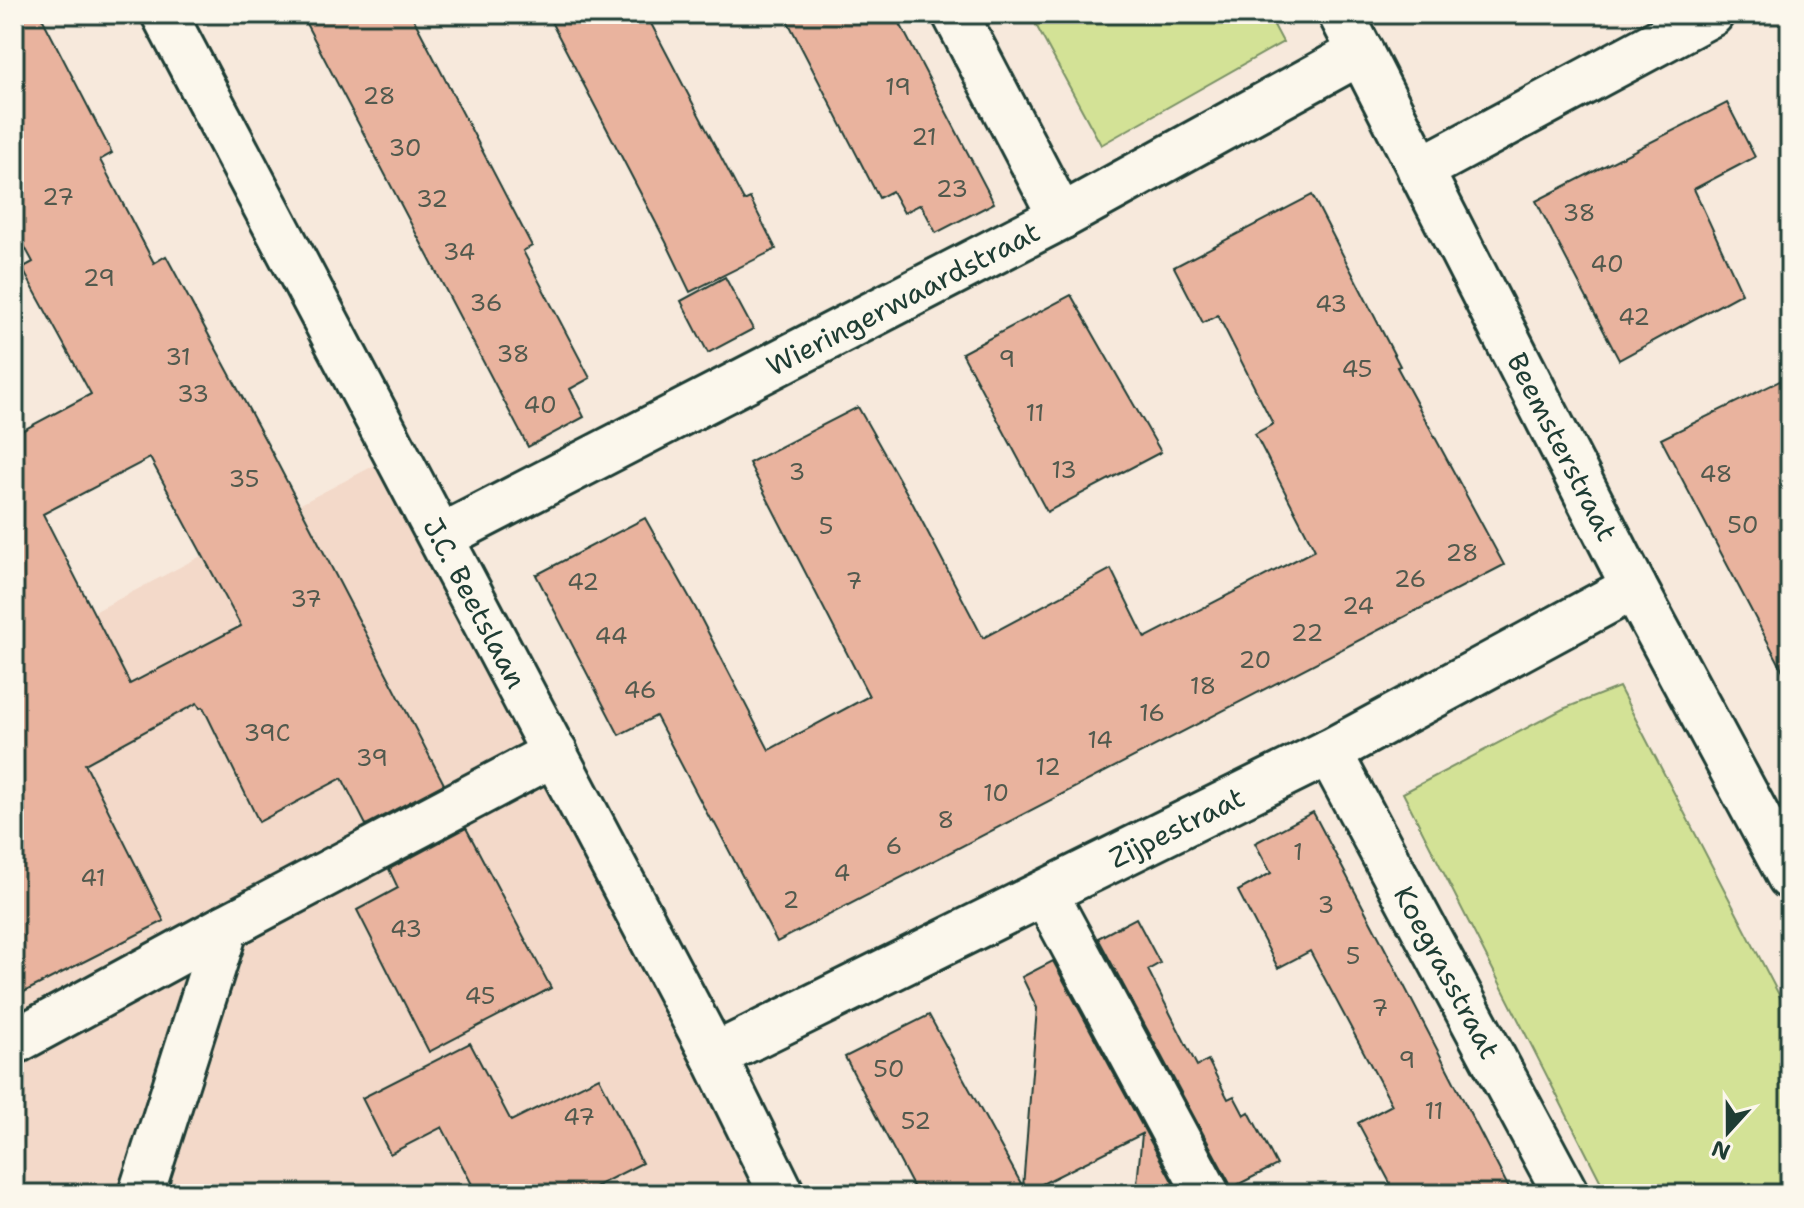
<svg xmlns="http://www.w3.org/2000/svg" width="1804" height="1208" font-family="'Shantell Sans',sans-serif">
<style>
.built{fill:#f3d9c9}
.green{fill:#d3e296;stroke:#799065;stroke-width:2}
.building{fill:#e9b39e;stroke:#1f3d34;stroke-width:2;fill-rule:evenodd}
.lines{fill:none;stroke-linecap:round;stroke-linejoin:round}
.minor-casing{stroke:#1f3d34;stroke-width:50}
.minor{stroke:#fbf7ec;stroke-width:44}
.labels{text-anchor:middle;stroke-width:6;stroke-linejoin:round;paint-order:stroke}
.number-label{font-size:24px;fill:#525a4e}
.street-label{font-size:28px;fill:#1f3d34;stroke:#fbf7ec}
</style>
<rect width="100%" height="100%" fill="#f7e9dc"/>
<filter id="ink" filterUnits="userSpaceOnUse"><feTurbulence type="fractalNoise" baseFrequency=".0125" numOctaves="2"/><feDisplacementMap in="SourceGraphic" scale="16" xChannelSelector="R" yChannelSelector="G"/><feConvolveMatrix kernelMatrix="1 2 1 2 8 2 1 2 1" color-interpolation-filters="sRGB"/></filter>
<g filter="url(#ink)">
<!-- built -->
<path class="built" d="M 398,453 L 790,1194 L 14,1194 L 14,654 Z"/>
<!-- green -->
<g class="green">
<path d="M 1030,14 L 1268,14 L 1283,42 L 1101,145 Z"/>
<path d="M 1619,687 L 1790,1016 L 1790,1194 L 1607,1194 L 1403,793 L 1563,709 Z"/>
</g>
<!-- building -->
<g class="building">
<path d="M 14,14 L 40,14 L 112,153 L 100,160 L 154,263 L 166,256 L 268,445 L 444,784 L 366,825 L 342,778 L 259,822 L 203,707 L 200,708 L 197,703 L 85,764 L 164,921 L 14,997 L 14,435 L 91,394 L 22,268 L 33,262 L 14,227 ZM 150,458 L 241,626 L 130,684 L 43,514 Z"/>
<path d="M 301,14 L 411,14 L 532,246 L 523,251 L 590,378 L 570,389 L 584,417 L 528,447 Z"/>
<path d="M 547,14 L 646,14 L 744,201 L 750,198 L 776,249 L 690,292 L 666,242 Z"/>
<path d="M 784,14 L 895,14 L 994,203 L 936,233 L 921,204 L 904,213 L 892,191 L 879,198 Z"/>
<path d="M 1727,103 L 1755,157 L 1694,189 L 1742,293 L 1619,360 L 1536,201 Z"/>
<path d="M 1312,195 L 1400,366 L 1397,367 L 1504,565 L 777,942 L 713,820 L 711,821 L 656,716 L 619,735 L 536,575 L 645,518 L 695,607 L 769,750 L 869,696 L 749,463 L 858,407 L 913,504 L 983,638 L 1111,569 L 1145,638 L 1315,550 L 1255,434 L 1273,424 L 1218,315 L 1203,323 L 1174,267 Z"/>
<path d="M 725,277 L 753,329 L 708,353 L 681,301 Z"/>
<path d="M 1071,295 L 1161,452 L 1047,512 L 962,353 Z"/>
<path d="M 1790,376 L 1790,684 L 1661,439 Z"/>
<path d="M 1313,812 L 1381,941 L 1512,1194 L 1396,1194 L 1358,1123 L 1392,1105 L 1310,951 L 1278,968 L 1238,891 L 1271,873 L 1255,843 Z"/>
<path d="M 466,828 L 551,988 L 429,1052 L 357,910 L 398,888 L 389,869 Z"/>
<path d="M 1136,918 L 1160,963 L 1148,970 L 1197,1066 L 1208,1060 L 1228,1099 L 1234,1096 L 1244,1115 L 1249,1112 L 1277,1165 L 1231,1188 L 1229,1182 L 1098,938 Z"/>
<path d="M 1053,961 L 1179,1194 L 1136,1194 L 1142,1134 L 1026,1192 L 1027,1194 L 917,1194 L 845,1057 L 929,1015 L 1023,1187 L 1037,1008 L 1022,977 Z"/>
<path d="M 470,1043 L 511,1121 L 599,1077 L 642,1163 L 581,1194 L 477,1194 L 442,1127 L 390,1154 L 362,1098 Z"/>
</g>
<g class="lines">
<!-- minor casing -->
<g class="minor-casing">
<g id="minor">
<path id="s1" d="M 164,14 L 714,1056 L 782,1194"/>
<path d="M 955,14 L 1061,217"/>
<path id="s2" d="M 1341,14 L 1634,587 L 1790,877"/>
<path d="M 1420,170 L 1711,14"/>
<path id="s3" d="M 441,537 L 1061,217 L 1361,52"/>
<path id="s4" d="M 1329,752 L 1566,1194"/>
<path d="M 1045,893 L 1207,1194"/>
<path d="M 14,1042 L 226,927 L 555,753"/>
<path id="s5" d="M 714,1056 L 1329,752 L 1634,587"/>
<path d="M 141,1194 L 226,927"/>
</g>
</g>
<!-- minor -->
<use href="#minor" class="minor"/>
</g>
</g>
<g class="labels">
<!-- number labels -->
<g class="number-label">
<text x="898" y="95">19</text>
<text x="379" y="104">28</text>
<text x="924" y="145">21</text>
<text x="405" y="156">30</text>
<text x="952" y="197">23</text>
<text x="58" y="205">27</text>
<text x="432" y="207">32</text>
<text x="1579" y="221">38</text>
<text x="459" y="260">34</text>
<text x="1607" y="272">40</text>
<text x="99" y="286">29</text>
<text x="486" y="311">36</text>
<text x="1331" y="312">43</text>
<text x="1634" y="325">42</text>
<text x="513" y="362">38</text>
<text x="178" y="365">31</text>
<text x="1007" y="367">9</text>
<text x="1357" y="377">45</text>
<text x="193" y="402">33</text>
<text x="540" y="413">40</text>
<text x="1035" y="421">11</text>
<text x="1064" y="478">13</text>
<text x="797" y="480">3</text>
<text x="1716" y="482">48</text>
<text x="244" y="487">35</text>
<text x="1743" y="533">50</text>
<text x="826" y="534">5</text>
<text x="1462" y="561">28</text>
<text x="1410" y="587">26</text>
<text x="854" y="589">7</text>
<text x="583" y="590">42</text>
<text x="306" y="607">37</text>
<text x="1358" y="614">24</text>
<text x="1307" y="641">22</text>
<text x="611" y="644">44</text>
<text x="1255" y="668">20</text>
<text x="1203" y="694">18</text>
<text x="640" y="698">46</text>
<text x="1152" y="721">16</text>
<text x="267" y="741">39C</text>
<text x="1100" y="748">14</text>
<text x="372" y="766">39</text>
<text x="1048" y="775">12</text>
<text x="996" y="801">10</text>
<text x="946" y="828">8</text>
<text x="894" y="854">6</text>
<text x="1298" y="860">1</text>
<text x="842" y="881">4</text>
<text x="93" y="886">41</text>
<text x="791" y="908">2</text>
<text x="1326" y="913">3</text>
<text x="406" y="937">43</text>
<text x="1353" y="964">5</text>
<text x="480" y="1004">45</text>
<text x="1380" y="1016">7</text>
<text x="1407" y="1068">9</text>
<text x="889" y="1077">50</text>
<text x="1434" y="1119">11</text>
<text x="579" y="1125">47</text>
<text x="916" y="1129">52</text>
</g>
<!-- street labels -->
<g class="street-label">
<text dy="10" stroke="none"><textPath href="#s3" startOffset="520">Wieringerwaardstraat</textPath></text>
<text dy="10" stroke="none"><textPath href="#s2" startOffset="486">Beemsterstraat</textPath></text>
<text dy="10" stroke="none"><textPath href="#s1" startOffset="666">J.C. Beetslaan</textPath></text>
<text dy="10" stroke="none"><textPath href="#s5" startOffset="516">Zijpestraat</textPath></text>
<text dy="10" stroke="none"><textPath href="#s4" startOffset="250">Koegrasstraat</textPath></text>
</g>
</g>
<!-- margin -->
<rect width="1804" height="1208" fill="none" stroke="#fbf7ec" stroke-width="48"/>
<rect x="24" y="24" width="1756" height="1160" fill="none" stroke="#1f3d34" stroke-width="3" filter="url(#ink)"/>
<!-- north arrow -->
<g transform="translate(1728 1132) rotate(201)" stroke="#fbf7ec" stroke-width="6" paint-order="stroke">
<path d="M0-6L14 30L0 20L-14 30Z" fill="#1f3d34"/>
<text y="-12" font-size="22" font-weight="bold" text-anchor="middle" fill="#1f3d34">N</text>
</g>
</svg>
